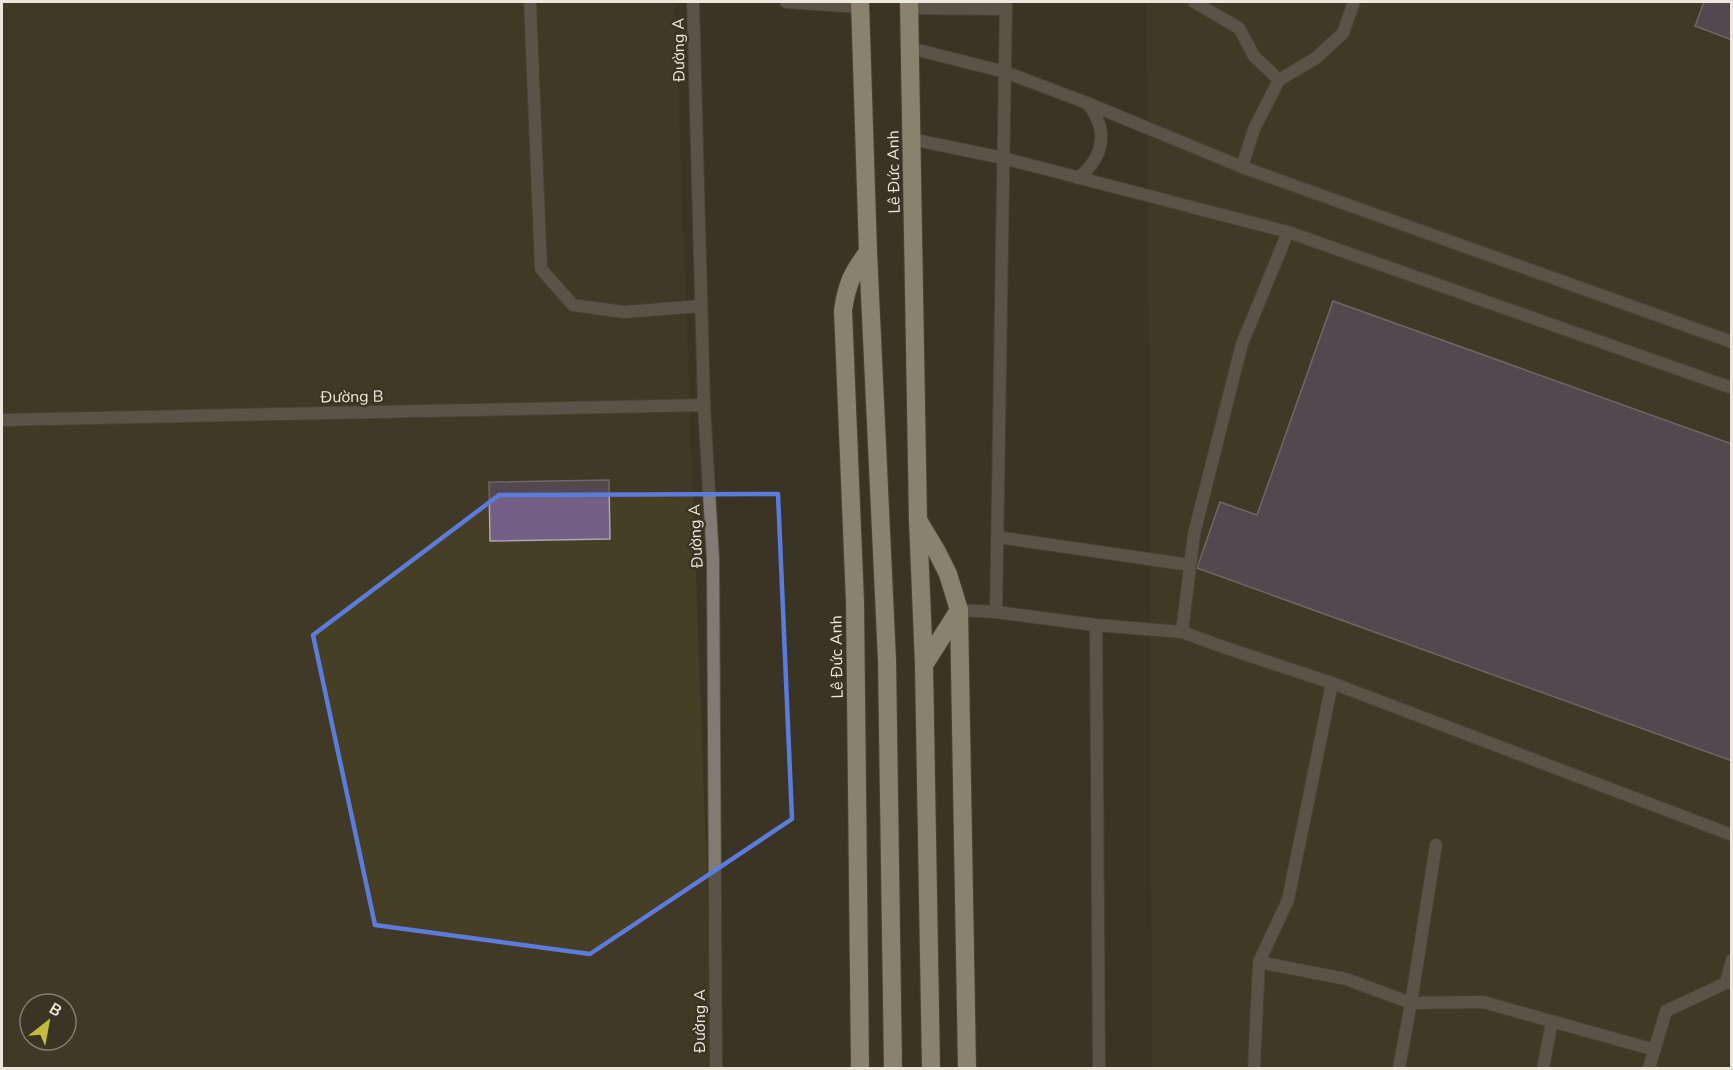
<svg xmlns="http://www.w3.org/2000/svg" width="1733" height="1070" font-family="'Nunito Sans',sans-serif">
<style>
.built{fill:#473e26;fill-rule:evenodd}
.building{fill:#746084;stroke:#aea4b7;stroke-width:1.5}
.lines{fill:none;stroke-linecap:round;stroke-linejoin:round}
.lane-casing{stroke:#575142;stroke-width:14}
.street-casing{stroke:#575142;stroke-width:14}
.highway-casing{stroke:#575142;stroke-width:20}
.lane{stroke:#817b74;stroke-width:12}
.street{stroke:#817b74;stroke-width:12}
.highway{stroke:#ebddcb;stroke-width:18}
.marked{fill:none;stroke:#5b7cda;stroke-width:4.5;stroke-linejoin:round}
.labels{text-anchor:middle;stroke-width:5;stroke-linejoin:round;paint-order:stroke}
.street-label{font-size:16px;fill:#ebe7dd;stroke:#3b3424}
</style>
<rect width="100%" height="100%" fill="#3b3424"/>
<!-- built -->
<g class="built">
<path d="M 2,2 L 675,2 L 714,1068 L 2,1068 ZM 30,1004 L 66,1004 L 66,1040 L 30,1040 Z"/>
<path d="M 1147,2 L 1731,2 L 1731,1068 L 1152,1068 Z"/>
</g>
<!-- building -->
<g class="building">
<path d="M 1704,2 L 1732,2 L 1732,40 L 1695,26 Z"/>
<path d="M 1333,301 L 1732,444 L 1732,761 L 1197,568 L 1220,502 L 1257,515 Z"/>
<path d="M 609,480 L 610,539 L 490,541 L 489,482 Z"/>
</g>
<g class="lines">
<!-- lane casing -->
<g class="lane-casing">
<g id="lane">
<path d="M 530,2 L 541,269 L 573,305 L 624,312 L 701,306"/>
<path d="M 1194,2 L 1239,28 L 1254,56 L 1279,80"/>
<path d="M 910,48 L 1005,72 L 1087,103 L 1242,167 L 1732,342"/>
<path d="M 911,139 L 1003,158 L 1288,232 L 1732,388"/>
<path d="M 1242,167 L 1254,129 L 1279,80 L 1316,58 L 1343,33 L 1354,2"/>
<path d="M 1078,178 C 1104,157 1109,131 1088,104"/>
<path d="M 997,537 L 1190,565"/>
<path d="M 996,612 L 1096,625 L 1182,632 L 1226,648 L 1332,683 L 1732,835"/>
<path d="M 1096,625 L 1099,1068"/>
<path d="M 1182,632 L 1194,534 L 1242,344 L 1288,232"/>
<path d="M 1259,962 L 1346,979 L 1411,1003 L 1436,845"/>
<path d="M 1726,983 L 1732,960"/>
<path d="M 1254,1068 L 1259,962 L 1288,900 L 1332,683"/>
<path d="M 1399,1068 L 1411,1003 L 1483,1002 L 1655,1050"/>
<path d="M 1543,1068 L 1552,1021"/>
<path d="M 1649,1068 L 1666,1011 L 1726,983 L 1732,983"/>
</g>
</g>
<!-- street casing -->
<g class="street-casing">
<g id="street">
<path d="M 693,2 L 704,405 L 713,560 L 716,1068"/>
<path d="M 786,2 L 860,7"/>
<path d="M 909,8 L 1006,9"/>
<path d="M 2,420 L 704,405"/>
<path d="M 959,610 L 996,612 L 1006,2"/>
</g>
</g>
<!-- highway casing -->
<g class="highway-casing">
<g id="highway">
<path d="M 860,2 L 868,252 L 887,660 L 893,1068"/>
<path d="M 909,2 L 918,521 L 924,665 L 931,1068"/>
<path d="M 919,522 L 937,552 L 948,574 L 959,610 L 967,1068"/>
<path d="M 924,665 L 959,610"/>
<path d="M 860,1068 L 855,602 L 843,310 C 847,284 852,273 868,252"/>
</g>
</g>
<!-- lane -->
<use href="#lane" class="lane"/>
<!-- street -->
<use href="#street" class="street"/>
<!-- highway -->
<use href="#highway" class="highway"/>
</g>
<!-- marked area -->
<path d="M0 0H1733V1070H0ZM 778,494 L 792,819 L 590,954 L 375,925 L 313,635 L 499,495 Z" fill="#3b3424" fill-opacity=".55" fill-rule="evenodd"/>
<path class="marked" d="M 778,494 L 792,819 L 590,954 L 375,925 L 313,635 L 499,495 Z"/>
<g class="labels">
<!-- street labels -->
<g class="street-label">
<text transform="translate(678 50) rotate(-91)" y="6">Đường A</text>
<text transform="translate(893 172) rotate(-91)" y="6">Lê Đức Anh</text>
<text transform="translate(352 396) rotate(-1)" y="6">Đường B</text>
<text transform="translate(695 536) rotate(-93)" y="6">Đường A</text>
<text transform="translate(836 657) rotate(-91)" y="6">Lê Đức Anh</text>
<text transform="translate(699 1021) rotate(-90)" y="6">Đường A</text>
</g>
</g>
<!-- border -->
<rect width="1733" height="1070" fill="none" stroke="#ebe7dd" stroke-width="6"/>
<!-- north arrow -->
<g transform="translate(48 1022) rotate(31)"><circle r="28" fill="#3b3424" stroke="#817c6e" stroke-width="1.5"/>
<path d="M0-4.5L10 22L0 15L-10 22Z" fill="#c2bd3f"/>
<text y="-9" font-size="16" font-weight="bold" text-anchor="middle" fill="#ebe7dd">B</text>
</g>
</svg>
